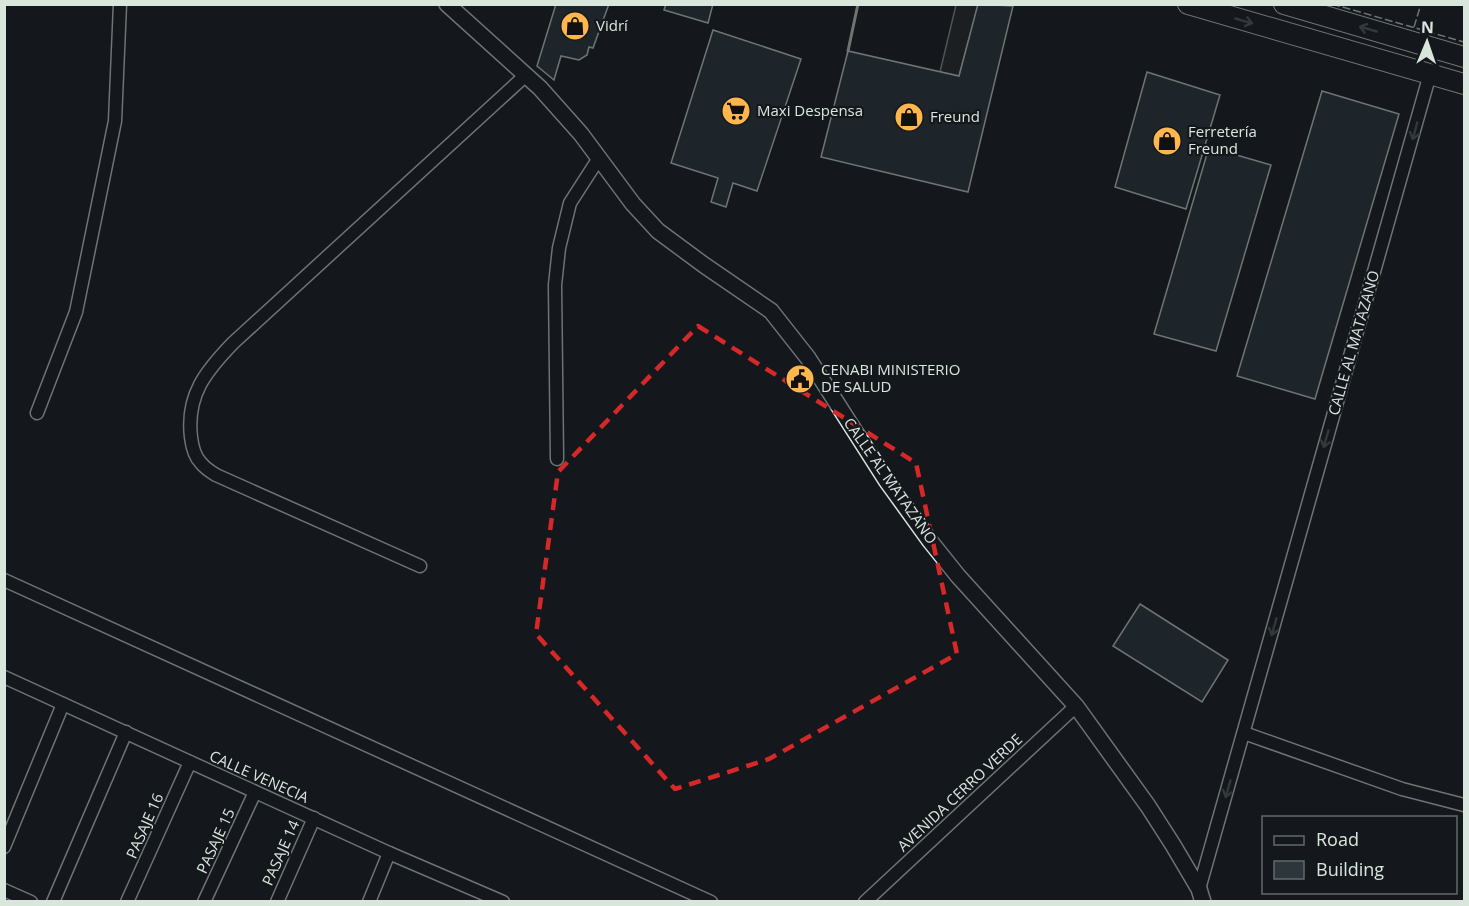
<svg xmlns="http://www.w3.org/2000/svg" width="1469" height="906" font-family="'Open Sans',sans-serif">
<style>
.parking{fill:#24282b;stroke:#939e99;stroke-width:1.5}
.building{fill:#2c363c;stroke:#d8e6dc;stroke-width:1.5}
.lines{fill:none;stroke-linecap:round;stroke-linejoin:round}
.minor-casing{stroke:#d8e6dc;stroke-width:15}
.tertiary-casing{stroke:#d8e6dc;stroke-width:18}
.trunk-casing{stroke:#d8e6dc;stroke-width:22}
.minor{stroke:#14181c;stroke-width:12}
.tertiary{stroke:#14181c;stroke-width:15}
.trunk{stroke:#14181c;stroke-width:20}
.fence{stroke:#d8e6dc;stroke-width:1.5;stroke-dasharray:8 3;stroke-linecap:butt}
.wall{stroke:#d8e6dc;stroke-width:3}
.oneway{stroke:#59605f}
.marked{fill:none;stroke:#d62828;stroke-width:4.5;stroke-dasharray:12 8;stroke-linejoin:round}
.labels{text-anchor:middle;stroke-width:4.5;stroke-linejoin:round;paint-order:stroke}
.poi-label{font-size:15px;fill:#d8e6dc;stroke:#14181c;text-anchor:start}
.street-label{font-size:15px;fill:#d8e6dc;stroke:#14181c}
</style>
<rect width="100%" height="100%" fill="#14181c"/>
<!-- parking -->
<path class="parking" d="M 956,5 L 978,5 L 959,76 L 940,72 Z"/>
<!-- building -->
<g class="building">
<path d="M 556,4 L 609,4 L 593,48 L 589,47 L 587,55 L 579,60 L 561,56 L 554,80 L 537,66 Z"/>
<path d="M 666,4 L 713,4 L 708,23 L 664,10 Z"/>
<path d="M 978,4 L 1013,6 L 968,192 L 821,157 L 848,51 L 959,76 Z"/>
<path d="M 713,30 L 801,59 L 757,191 L 733,183 L 726,207 L 711,202 L 718,178 L 671,163 Z"/>
<path d="M 1147,72 L 1220,95 L 1186,209 L 1115,187 Z"/>
<path d="M 1322,91 L 1399,114 L 1315,399 L 1237,376 Z"/>
<path d="M 1209,147 L 1271,165 L 1216,351 L 1154,334 Z"/>
<path d="M 1140,604 L 1228,660 L 1202,702 L 1113,646 Z"/>
</g>
<g class="lines">
<!-- minor casing -->
<g class="minor-casing">
<g id="minor">
<path d="M 37,413 L 76,312 L 115,121 L 120,4"/>
<path d="M 557,459 L 555,285 L 559,248 L 570,203 L 599,158"/>
<path d="M 420,566 L 216,475 C 211,472 205,468 201,463 C 195,457 192,446 191,437 C 186,395 206,371 233,343 L 526,75"/>
<path d="M 4,580 L 711,902"/>
<path d="M 4,677 L 389,853 L 503,902"/>
<path d="M 1244,733 L 1402,789 L 1464,805"/>
<path d="M 4,847 L 63,704"/>
<path d="M 1199,889 L 1430,74"/>
<path d="M 4,890 L 31,902"/>
<path d="M 53,902 L 126,732"/>
<path d="M 127,902 L 190,762"/>
<path d="M 204,902 L 255,792"/>
<path d="M 277,902 L 314,818"/>
<path d="M 369,902 L 389,853"/>
<path d="M 865,902 L 1076,706"/>
</g>
</g>
<!-- tertiary casing -->
<g class="tertiary-casing">
<path id="tertiary" d="M 447,4 L 540,88 L 581,134 L 633,204 L 658,231 L 704,265 L 771,311 L 808,358 L 886,480 L 930,541 L 958,576 L 1076,706 L 1148,806 L 1173,845 L 1199,889 L 1203,902"/>
</g>
<!-- trunk casing -->
<g class="trunk-casing">
<g id="trunk">
<path d="M 1188,4 L 1464,84"/>
<path d="M 1284,4 L 1464,57"/>
</g>
</g>
<!-- minor -->
<use href="#minor" class="minor"/>
<!-- tertiary -->
<use href="#tertiary" class="tertiary"/>
<!-- trunk -->
<use href="#trunk" class="trunk"/>
<!-- fence -->
<g class="fence">
<path d="M 1332,4 L 1464,42"/>
<path d="M 1414,27 L 1421,4"/>
</g>
<!-- wall -->
<path class="wall" d="M 848,51 L 858,4"/>
</g>
<!-- one-way arrows -->
<defs><path id="oneway-shaft" d="M-6 0H5M1.5-3L5.5 0L1.5 3" fill="none" stroke-width="1.6" stroke-linecap="round" stroke-linejoin="round" transform="scale(1.5)"/></defs>
<g class="oneway">
<use href="#oneway-shaft" transform="translate(1244 21) rotate(16)"/>
<use href="#oneway-shaft" transform="translate(1368 29) rotate(-164)"/>
<use href="#oneway-shaft" transform="translate(1415 131) rotate(105)"/>
<use href="#oneway-shaft" transform="translate(1326 439) rotate(106)"/>
<use href="#oneway-shaft" transform="translate(1274 627) rotate(106)"/>
<use href="#oneway-shaft" transform="translate(1228 789) rotate(106)"/>
</g>
<!-- marked area -->
<path d="M0 0H1469V906H0ZM 698,326 L 916,463 L 957,654 L 769,759 L 675,789 L 536,634 L 558,472 Z" fill="#14181c" fill-opacity=".55" fill-rule="evenodd"/>
<path class="marked" d="M 698,326 L 916,463 L 957,654 L 769,759 L 675,789 L 536,634 L 558,472 Z"/>
<!-- icons -->
<defs>
<g id="shop-disc" transform="scale(1.5)"><circle r="9.5" fill="#ffb74d" stroke="#14181c"/><path d="M-5-2.5h2.3a2.7 3.5 0 0 1 5.4 0H5L5.5 6h-11ZM-1.5-2.5h3a1.5 2.3 0 0 0-3 0Z" fill="#111"/></g>
<g id="supermarket-disc" transform="scale(1.5)"><circle r="9.5" fill="#ffb74d" stroke="#14181c"/><path d="M-6-5.5h2.5l.6 2H6L4.5 2H-2.5L-4.4-4H-6ZM-1.5 3.2a1.3 1.3 0 1 0 .1 0ZM3 3.2a1.3 1.3 0 1 0 .1 0Z" fill="#111"/></g>
<g id="civic-disc" transform="scale(1.5)"><circle r="9.5" fill="#ffb74d" stroke="#14181c"/><path d="M-.6-6.5H3V-4.5H.6V-3L4-1V1h2V6H-6V1h2V-1L-.6-3ZM-1.2 2.5V6h2.4V2.5Z" fill="#111"/></g>
</defs>
<g fill-rule="evenodd">
<use href="#shop-disc" x="575" y="26"/>
<use href="#supermarket-disc" x="736" y="111"/>
<use href="#shop-disc" x="909" y="117"/>
<use href="#shop-disc" x="1167" y="141"/>
<use href="#civic-disc" x="800" y="379"/>
</g>
<g class="labels">
<!-- poi labels -->
<g class="poi-label">
<text x="596" y="31">Vidrí</text>
<text x="757" y="116">Maxi Despensa</text>
<text x="930" y="122">Freund</text>
<text x="1188" y="137">Ferretería<tspan x="1188" dy="17">Freund</tspan></text>
<text x="821" y="375">CENABI MINISTERIO<tspan x="821" dy="17">DE SALUD</tspan></text>
</g>
<!-- street labels -->
<g class="street-label">
<text transform="translate(1354 343) rotate(-74)" y="5">CALLE AL MATAZANO</text>
<text transform="translate(890 481) rotate(55)" y="5">CALLE AL MATAZANO</text>
<text transform="translate(259 777) rotate(24)" y="5">CALLE VENECIA</text>
<text transform="translate(960 793) rotate(-43)" y="5">AVENIDA CERRO VERDE</text>
<text transform="translate(145 826) rotate(-66)" y="5">PASAJE 16</text>
<text transform="translate(216 841) rotate(-65)" y="5">PASAJE 15</text>
<text transform="translate(281 853) rotate(-66)" y="5">PASAJE 14</text>
</g>
</g>
<!-- border -->
<rect width="1469" height="906" fill="none" stroke="#d8e6dc" stroke-width="12"/>
<!-- legend -->
<rect x="1262" y="816" width="195" height="78" fill="#14181c" stroke="#626a69" stroke-width="1.5"/>
<rect x="1274" y="836" width="30" height="9" fill="#14181c" stroke="#626a69" stroke-width="1.5"/>
<text x="1316" y="846" font-size="18" fill="#d8e6dc">Road</text>
<rect x="1274" y="861" width="30" height="18" fill="#2c363c" stroke="#626a69" stroke-width="1.5"/>
<text x="1316" y="876" font-size="18" fill="#d8e6dc">Building</text>
<!-- north arrow -->
<g transform="translate(1427 42) rotate(2)" stroke="#14181c" stroke-width="4.5" paint-order="stroke">
<path d="M0-4.5L10 22L0 15L-10 22Z" fill="#d8e6dc"/>
<text y="-9" font-size="16" font-weight="bold" text-anchor="middle" fill="#d8e6dc">N</text>
</g>
</svg>
